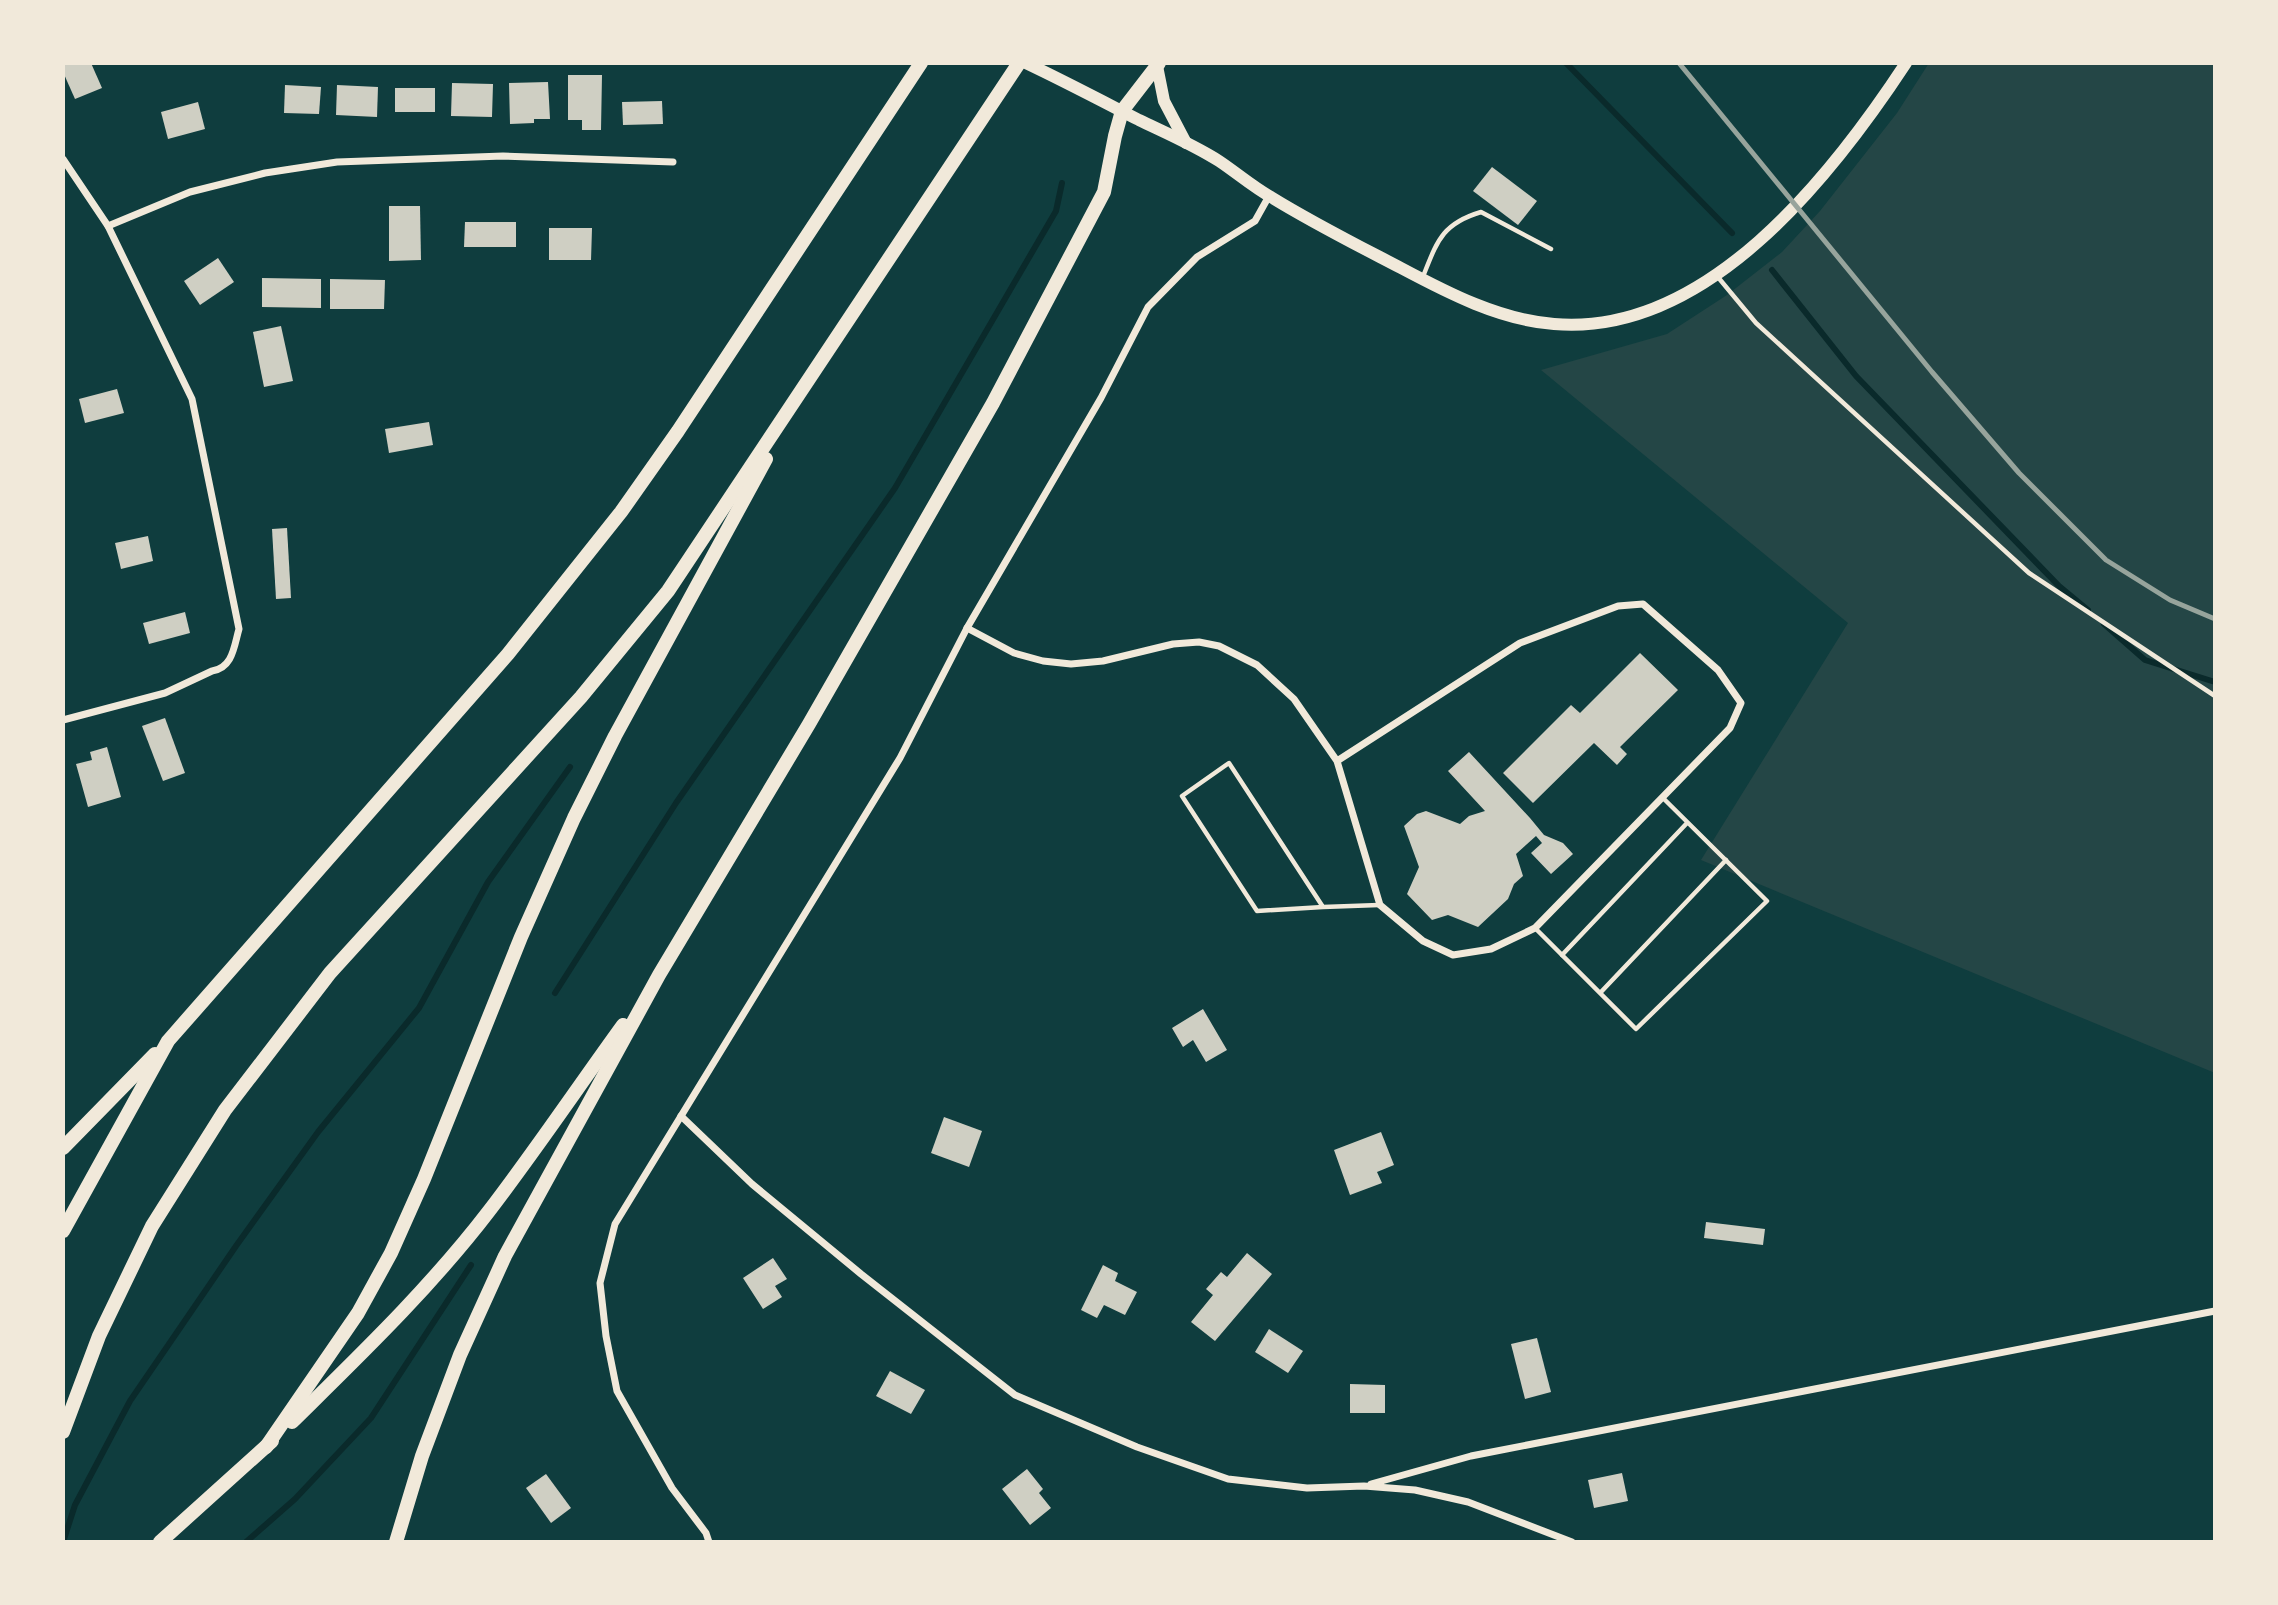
<svg xmlns="http://www.w3.org/2000/svg" width="2278" height="1605" font-family="Lato,sans-serif">
<style>
.green{fill:#244646}
.lines{fill:none;stroke-linecap:round;stroke-linejoin:round}
.stream{stroke:#0a2a2b;stroke-width:6}
.building{fill:#cfcfc3}
.service{stroke:#f1e9da;stroke-width:4.5}
.minor{stroke:#f1e9da;stroke-width:7}
.primary{stroke:#f1e9da;stroke-width:12}
.motorway{stroke:#f1e9da;stroke-width:14}
.rail{stroke:#97a49c;stroke-width:5}
</style>
<rect width="100%" height="100%" fill="#0f3d3e"/>
<!-- green -->
<path class="green" d="M 1929,63 L 2215,63 L 2215,1073 L 1701,860 L 1848,623 L 1541,370 L 1667,334 L 1727,295 L 1782,252 L 1820,211 L 1897,113 Z"/>
<g class="lines">
<!-- stream -->
<g class="stream">
<path d="M 1566,63 L 1732,233"/>
<path d="M 1772,270 L 1856,376 L 2059,586 L 2088,610"/>
<path d="M 2104,624 L 2145,660 L 2215,682"/>
<path d="M 555,993 L 676,803 L 895,488 L 1056,211 L 1062,183"/>
<path d="M 63,1542 L 75,1505 L 130,1401 L 236,1246 L 318,1132 L 419,1008 L 488,882 L 570,767"/>
<path d="M 246,1542 L 295,1499 L 371,1418 L 471,1265"/>
</g>
</g>
<!-- building -->
<g class="building">
<path d="M 66,63 L 91,63 L 102,88 L 75,99 L 63,72 L 63,64 Z"/>
<path d="M 568,75 L 602,75 L 601,130 L 582,130 L 582,120 L 568,120 Z"/>
<path d="M 548,82 L 550,119 L 534,119 L 534,123 L 510,124 L 509,83 Z"/>
<path d="M 452,83 L 493,84 L 492,117 L 451,116 Z"/>
<path d="M 285,85 L 321,87 L 319,114 L 284,113 Z"/>
<path d="M 337,85 L 378,87 L 377,117 L 336,115 Z"/>
<rect x="395" y="88" width="40" height="24"/>
<path d="M 662,101 L 663,124 L 623,125 L 622,102 Z"/>
<path d="M 198,102 L 205,129 L 168,139 L 161,112 Z"/>
<path d="M 1492,167 L 1537,201 L 1518,225 L 1473,191 Z"/>
<path d="M 389,206 L 420,206 L 421,260 L 389,261 Z"/>
<path d="M 465,222 L 516,222 L 516,247 L 464,247 Z"/>
<path d="M 549,228 L 592,228 L 591,260 L 549,260 Z"/>
<path d="M 218,258 L 234,282 L 200,305 L 184,281 Z"/>
<path d="M 262,278 L 321,279 L 321,308 L 262,307 Z"/>
<path d="M 330,279 L 385,280 L 384,309 L 330,309 Z"/>
<path d="M 281,326 L 293,381 L 264,387 L 253,332 Z"/>
<path d="M 117,389 L 124,413 L 85,423 L 79,399 Z"/>
<path d="M 429,422 L 433,445 L 389,453 L 385,429 Z"/>
<path d="M 287,528 L 291,598 L 276,599 L 272,529 Z"/>
<path d="M 148,536 L 153,561 L 121,569 L 115,543 Z"/>
<path d="M 185,612 L 190,633 L 149,644 L 143,623 Z"/>
<path d="M 1640,653 L 1678,690 L 1620,747 L 1627,754 L 1617,765 L 1594,743 L 1533,803 L 1503,773 L 1571,705 L 1580,713 Z"/>
<path d="M 165,718 L 185,773 L 163,781 L 142,726 Z"/>
<path d="M 107,747 L 121,797 L 88,807 L 76,764 L 92,760 L 90,752 Z"/>
<path d="M 1469,752 L 1530,818 L 1544,835 L 1563,843 L 1573,854 L 1551,874 L 1531,853 L 1542,843 L 1536,836 L 1516,854 L 1523,876 L 1514,884 L 1508,899 L 1478,927 L 1448,915 L 1432,920 L 1407,894 L 1419,867 L 1404,826 L 1417,814 L 1426,811 L 1460,824 L 1469,816 L 1485,811 L 1448,771 Z"/>
<path d="M 1203,1009 L 1227,1050 L 1206,1062 L 1193,1040 L 1183,1047 L 1172,1028 Z"/>
<path d="M 944,1117 L 982,1131 L 969,1167 L 931,1153 Z"/>
<path d="M 1381,1132 L 1394,1165 L 1377,1172 L 1382,1183 L 1350,1195 L 1334,1150 Z"/>
<path d="M 1706,1222 L 1765,1229 L 1763,1245 L 1704,1238 Z"/>
<path d="M 1247,1253 L 1272,1274 L 1215,1341 L 1191,1322 L 1213,1295 L 1206,1289 L 1221,1272 L 1227,1277 Z"/>
<path d="M 773,1258 L 787,1279 L 775,1286 L 782,1297 L 763,1309 L 743,1278 Z"/>
<path d="M 1103,1265 L 1118,1273 L 1115,1281 L 1137,1292 L 1125,1315 L 1104,1305 L 1097,1318 L 1081,1310 Z"/>
<path d="M 1269,1329 L 1303,1351 L 1288,1373 L 1255,1352 Z"/>
<path d="M 1537,1338 L 1551,1392 L 1525,1399 L 1511,1344 Z"/>
<path d="M 890,1371 L 925,1390 L 911,1414 L 876,1396 Z"/>
<path d="M 1350,1384 L 1385,1385 L 1385,1413 L 1350,1413 Z"/>
<path d="M 1027,1469 L 1043,1489 L 1039,1493 L 1051,1508 L 1030,1525 L 1002,1489 Z"/>
<path d="M 1622,1473 L 1628,1501 L 1594,1508 L 1588,1480 Z"/>
<path d="M 546,1474 L 571,1508 L 551,1523 L 526,1488 Z"/>
</g>
<g class="lines">
<!-- service -->
<g class="service">
<path d="M 1717,276 L 1756,323 L 2029,573 L 2215,696"/>
<path d="M 1422,279 C 1437,242 1441,224 1481,212 L 1551,249"/>
<path d="M 1323,907 L 1257,911 L 1182,796 L 1229,763 L 1323,907 L 1379,905"/>
<path d="M 1535,928 L 1636,1029 L 1767,901 L 1663,798"/>
<path d="M 1562,955 L 1687,823"/>
<path d="M 1601,992 L 1726,860"/>
</g>
<!-- minor -->
<g class="minor">
<path d="M 63,159 L 108,226 L 192,399 L 239,629 C 234,646 233,668 212,671 L 165,693 L 63,720"/>
<path d="M 108,226 L 190,192 L 265,173 L 337,162 L 503,156 L 673,162"/>
<path d="M 967,628 L 1014,653 L 1043,661 L 1071,664 L 1103,661 L 1173,644 L 1199,642 L 1219,646 L 1257,665 L 1294,699 L 1337,761 L 1380,905 L 1423,941 L 1453,955 L 1491,949 L 1535,928 L 1730,728 L 1741,703 L 1718,670 L 1643,604 L 1618,606 L 1520,643 L 1337,761"/>
<path d="M 681,1116 L 752,1184 L 861,1274 L 1015,1395 L 1137,1447 L 1228,1479 L 1307,1488 L 1364,1486 L 1415,1490 L 1468,1502 L 1572,1542"/>
<path d="M 1371,1484 L 1471,1456 L 2215,1311"/>
<path d="M 709,1542 L 706,1533 L 672,1488 L 617,1391 L 606,1336 L 600,1283 L 615,1224 L 900,758 L 967,628 L 1101,398 L 1148,307 L 1197,257 L 1255,221 L 1269,196"/>
</g>
<!-- primary -->
<g class="primary">
<path d="M 1026,63 C 1064,81 1102,101 1139,120 C 1166,133 1194,145 1219,161 C 1237,173 1253,187 1271,197 C 1313,223 1357,245 1401,268 C 1448,293 1500,320 1554,324 C 1706,337 1831,177 1906,63"/>
<path d="M 1157,66 L 1164,101 L 1186,143"/>
</g>
<!-- motorway -->
<g class="motorway">
<path d="M 63,1148 L 155,1054"/>
<path d="M 63,1231 L 168,1041 L 508,654 L 621,512 L 678,431 L 921,63"/>
<path d="M 292,1422 C 360,1355 430,1288 489,1211 C 535,1151 578,1087 623,1025"/>
<path d="M 63,1432 L 99,1336 L 152,1226 L 225,1110 L 330,973 L 581,697 L 668,591 L 1019,63"/>
<path d="M 266,1447 L 358,1313 L 391,1253 L 424,1179 L 521,937 L 574,818 L 615,736 L 766,459"/>
<path d="M 160,1542 L 272,1441"/>
<path d="M 396,1542 L 422,1456 L 460,1355 L 505,1256 L 659,975 L 809,724 L 993,403 L 1104,192 L 1115,136 L 1122,111 L 1159,63"/>
</g>
<!-- rail -->
<path class="rail" d="M 1679,63 L 1932,372 L 2019,473 L 2106,560 L 2170,600 L 2215,619"/>
</g>
<!-- border -->
<rect width="2278" height="1605" fill="none" stroke="#f1e9da" stroke-width="130"/>
</svg>
